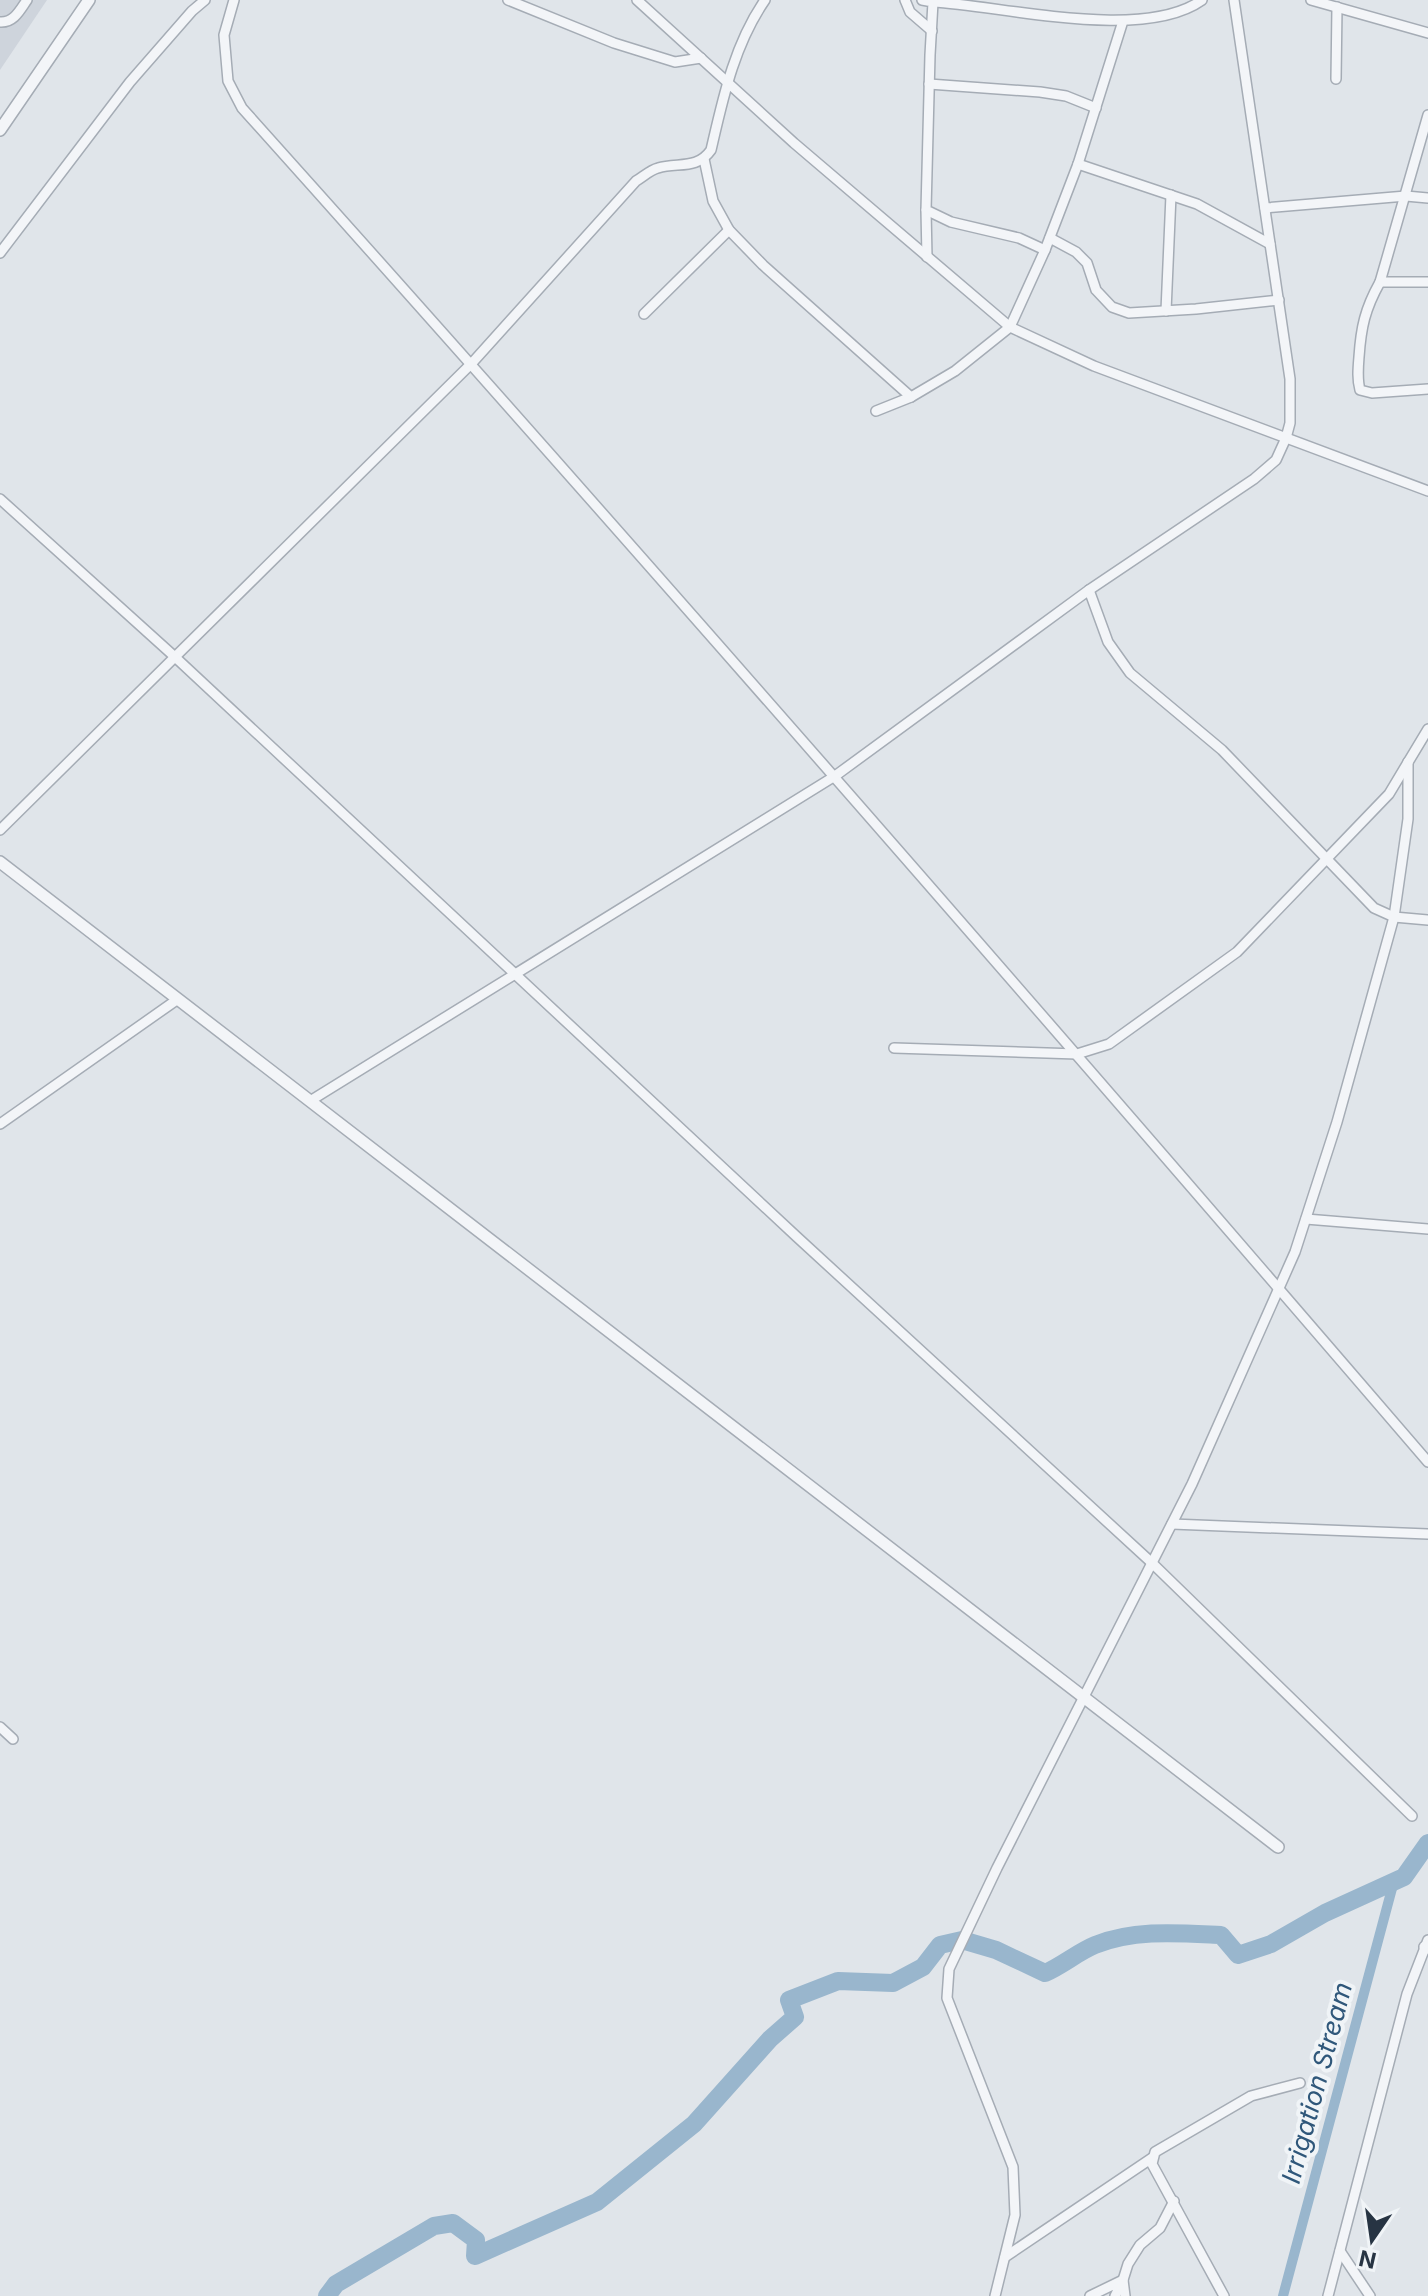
<svg xmlns="http://www.w3.org/2000/svg" width="1428" height="2296" font-family="Inter,sans-serif">
<style>
.built{fill:#ced4dc}
.lines{fill:none;stroke-linecap:round;stroke-linejoin:round}
.canal{stroke:#99b6cd;stroke-width:10}
.river{stroke:#99b6cd;stroke-width:18}
.minor-casing{stroke:#a5acb5;stroke-width:12}
.tertiary-casing{stroke:#a5acb5;stroke-width:14}
.minor{stroke:#f3f5f8;stroke-width:9}
.tertiary{stroke:#f3f5f8;stroke-width:11}
.labels{text-anchor:middle;stroke-width:8;stroke-linejoin:round;paint-order:stroke}
.water-label{font-size:26px;font-style:italic;fill:#2f577a;stroke:#f0f4f7}
</style>
<rect width="100%" height="100%" fill="#e0e5ea"/>
<!-- built -->
<path class="built" d="M 0,0 L 47,0 L 0,70 Z"/>
<g class="lines">
<!-- canal -->
<path class="canal" d="M 1283,2296 L 1394,1881"/>
<!-- river -->
<path class="river" d="M 327,2296 L 336,2284 L 434,2226 L 453,2223 L 476,2240 L 475,2256 L 597,2202 L 694,2124 L 770,2039 L 795,2017 L 789,2000 L 838,1981 L 893,1983 L 923,1967 L 940,1945 L 962,1940 L 996,1950 L 1045,1973 C 1063,1965 1078,1952 1095,1945 C 1134,1929 1179,1933 1221,1935 L 1238,1955 L 1271,1944 L 1325,1913 L 1404,1877 L 1428,1843"/>
<!-- minor casing -->
<g class="minor-casing">
<g id="minor">
<path d="M 234,0 L 224,35 L 228,81 L 242,108 C 643,555 1037,1007 1428,1462"/>
<path d="M 508,0 L 614,43 L 675,62 L 701,58"/>
<path d="M 637,0 L 794,143 L 1010,327 L 1094,366 L 1428,491"/>
<path d="M 905,0 L 910,12 L 932,31"/>
<path d="M 922,0 L 933,2 L 930,55 L 926,210 L 951,222 L 1019,238 L 1045,250"/>
<path d="M 933,0 L 933,2 C 1004,6 1143,42 1202,0"/>
<path d="M 1311,0 L 1428,33"/>
<path d="M 0,22 C 14,23 20,10 27,0"/>
<path d="M 1336,79 L 1337,7"/>
<path d="M 929,84 L 1040,92 L 1066,96 L 1096,108"/>
<path d="M 1428,115 L 1380,282 C 1365,309 1361,327 1359,357 C 1358,369 1357,379 1360,390 L 1372,393 L 1428,389"/>
<path d="M 704,159 L 713,201 L 729,230 L 763,265 L 911,397"/>
<path d="M 1078,164 L 1197,204 L 1270,244"/>
<path d="M 1265,208 L 1406,196 L 1428,198"/>
<path d="M 926,210 L 927,257"/>
<path d="M 1050,238 L 1076,252 L 1087,263 L 1096,290 L 1112,307 L 1129,313 L 1196,309 L 1279,300"/>
<path d="M 0,253 L 130,82 L 192,11 L 205,0"/>
<path d="M 1380,282 L 1428,282"/>
<path d="M 1166,311 L 1171,195"/>
<path d="M 644,314 L 729,230"/>
<path d="M 876,411 L 911,397 L 955,371 L 1010,327 L 1045,250 L 1078,164 L 1123,21"/>
<path d="M 0,499 L 175,657 L 797,1237 L 1152,1563 L 1412,1816"/>
<path d="M 1089,590 L 1108,642 L 1130,673 L 1222,750 L 1374,908 L 1394,917 L 1428,920"/>
<path d="M 0,830 L 472,363 L 636,181 C 643,177 650,170 658,168 C 678,162 697,170 711,150 C 723,98 734,45 765,0"/>
<path d="M 894,1048 L 1077,1054 L 1109,1044 L 1237,952 L 1389,794 L 1428,729"/>
<path d="M 310,1101 L 835,776 L 1089,590 L 1254,479 L 1276,460 L 1286,438 L 1290,423 L 1290,379 L 1234,0"/>
<path d="M 0,1124 L 178,999"/>
<path d="M 1306,1219 L 1428,1229"/>
<path d="M 1172,1524 L 1428,1534"/>
<path d="M 0,1727 L 13,1739"/>
<path d="M 1340,2251 L 1370,2296"/>
<path d="M 1005,2257 L 1152,2158"/>
<path d="M 995,2296 L 1015,2215 L 1013,2167 L 947,1998 L 949,1969 L 997,1868 L 1192,1484 L 1295,1252 L 1337,1122 L 1394,917 L 1408,819 L 1408,762"/>
<path d="M 1090,2296 L 1123,2280 L 1115,2296"/>
<path d="M 1125,2296 L 1123,2280 L 1128,2264 L 1140,2245 L 1160,2228 L 1174,2201"/>
<path d="M 1224,2296 L 1152,2164 L 1155,2152 L 1251,2096 L 1300,2083"/>
<path d="M 1328,2296 L 1407,1994 L 1428,1940"/>
</g>
</g>
<!-- tertiary casing -->
<g class="tertiary-casing">
<g id="tertiary">
<path d="M 0,130 L 89,0"/>
<path d="M 0,862 L 1278,1847"/>
<path d="M 1425,1947 L 1428,1948"/>
</g>
</g>
<!-- minor -->
<use href="#minor" class="minor"/>
<!-- tertiary -->
<use href="#tertiary" class="tertiary"/>
</g>
<g class="labels">
<!-- water labels -->
<g class="water-label">
<text transform="translate(1317 2083) rotate(-75)" y="9">Irrigation Stream</text>
</g>
</g>
<!-- north arrow -->
<g transform="translate(1372 2240) rotate(193)" stroke="#f0f4f7" stroke-width="6" paint-order="stroke">
<path d="M0-6L14 30L0 20L-14 30Z" fill="#273443"/>
<text y="-12" font-size="22" font-weight="bold" text-anchor="middle" fill="#273443">N</text>
</g>
</svg>
